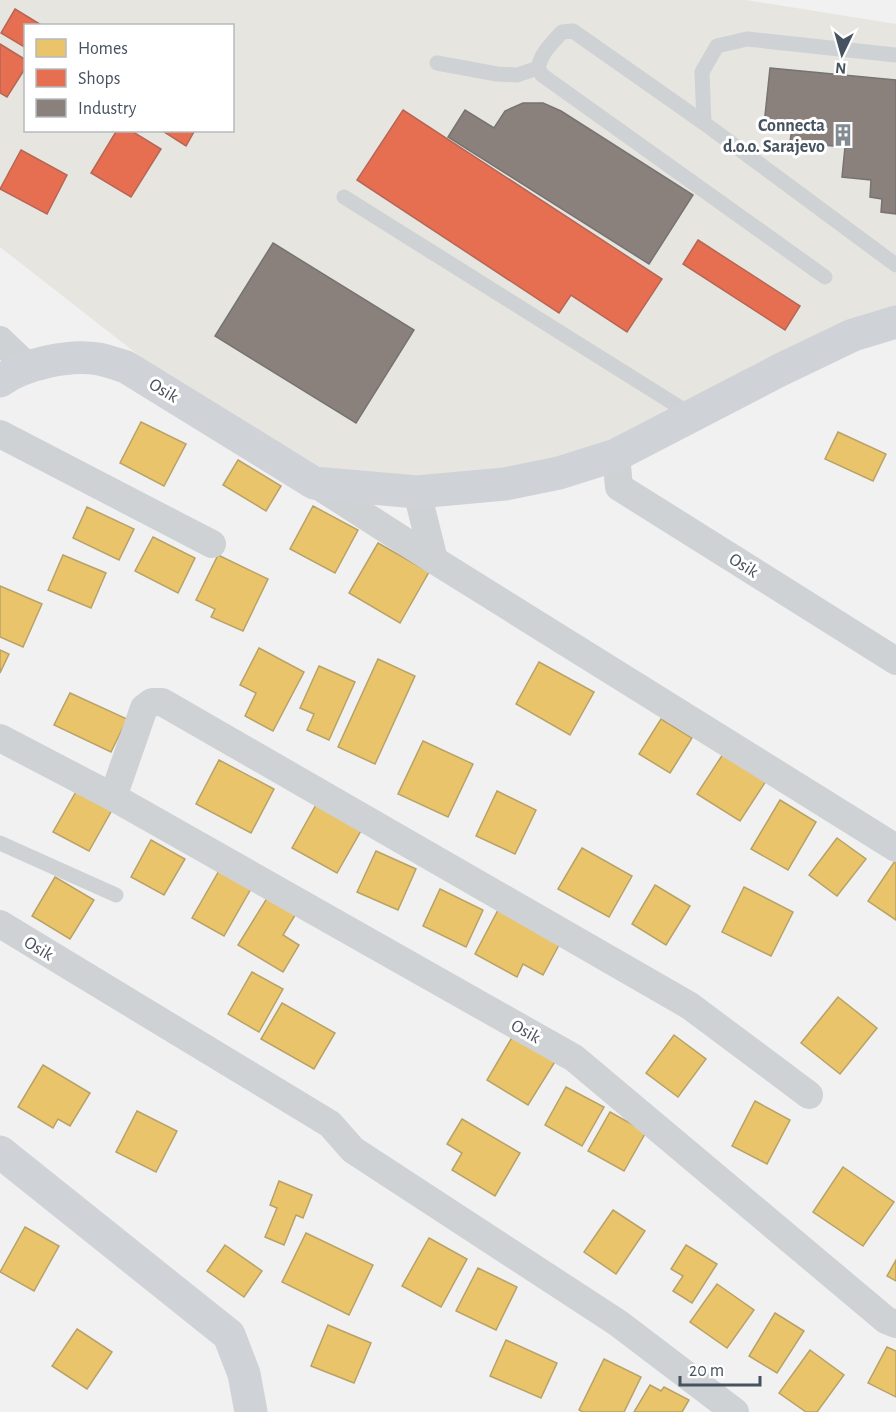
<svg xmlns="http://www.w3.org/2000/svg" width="896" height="1412" font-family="'Alegreya Sans',sans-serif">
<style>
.commercial{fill:#e6e5df;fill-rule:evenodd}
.homes{fill:#e9c46a;stroke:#b8a267;stroke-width:1.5}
.shops{fill:#e76f51;stroke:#b76655;stroke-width:1.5}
.industry{fill:#8a817c;stroke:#767373;stroke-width:1.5}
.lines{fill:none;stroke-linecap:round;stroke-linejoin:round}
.lane{stroke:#ced2d5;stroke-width:15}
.street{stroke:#ced2d5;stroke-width:28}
.secondary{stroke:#cfd2d6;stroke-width:33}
.labels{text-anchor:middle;stroke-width:6;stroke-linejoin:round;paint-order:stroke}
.poi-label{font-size:18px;font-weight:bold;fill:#46525f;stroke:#fff;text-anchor:end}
.street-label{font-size:18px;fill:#46525f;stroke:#fff}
</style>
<rect width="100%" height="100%" fill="#f1f1f1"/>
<!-- commercial -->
<path class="commercial" d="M 0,0 L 746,0 L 896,24 L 896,320 L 576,465 L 445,487 L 351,479 L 242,436 L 0,247 ZM 26,26 L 232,26 L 232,130 L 26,130 Z"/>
<!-- homes -->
<g class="homes">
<path d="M 141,422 L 186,444 L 164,486 L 120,463 Z"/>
<path d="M 838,432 L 886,454 L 873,481 L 825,459 Z"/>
<path d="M 238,460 L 281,486 L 266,511 L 223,485 Z"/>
<path d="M 313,506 L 358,530 L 335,573 L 290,549 Z"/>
<path d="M 87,507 L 134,529 L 119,560 L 73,538 Z"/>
<path d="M 153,537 L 195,558 L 178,593 L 135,571 Z"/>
<path d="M 378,543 L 429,572 L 400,623 L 349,593 Z"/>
<path d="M 63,555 L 106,573 L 91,608 L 48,590 Z"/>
<path d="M 218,555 L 268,579 L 243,631 L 211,617 L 215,609 L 196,600 Z"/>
<path d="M 0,586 L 42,604 L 23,647 L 0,637 Z"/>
<path d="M 259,648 L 304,672 L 273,731 L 245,716 L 256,693 L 240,685 Z"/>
<path d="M 0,650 L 9,654 L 0,673 Z"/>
<path d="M 378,659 L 415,676 L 375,764 L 338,747 Z"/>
<path d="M 539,662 L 594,692 L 570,735 L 516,704 Z"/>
<path d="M 319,666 L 355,682 L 329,740 L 307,730 L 314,714 L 300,708 Z"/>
<path d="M 70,693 L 127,719 L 111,752 L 54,725 Z"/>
<path d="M 661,719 L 692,738 L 670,773 L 639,754 Z"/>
<path d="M 423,741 L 473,764 L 448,817 L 398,794 Z"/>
<path d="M 723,754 L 766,781 L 740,821 L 697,794 Z"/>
<path d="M 219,760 L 274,789 L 251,833 L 196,804 Z"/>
<path d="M 77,790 L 112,810 L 89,851 L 53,832 Z"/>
<path d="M 497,791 L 536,810 L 515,854 L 476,836 Z"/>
<path d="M 780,800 L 816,822 L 788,870 L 751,849 Z"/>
<path d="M 317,803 L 362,829 L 337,873 L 292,848 Z"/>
<path d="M 837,838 L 866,859 L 837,896 L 809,875 Z"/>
<path d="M 151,840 L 185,859 L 164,895 L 131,877 Z"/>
<path d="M 582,848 L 632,876 L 609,917 L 558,889 Z"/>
<path d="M 376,851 L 416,869 L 398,910 L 357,892 Z"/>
<path d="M 895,861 L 896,861 L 896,920 L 868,901 Z"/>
<path d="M 220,869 L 252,887 L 224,936 L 192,918 Z"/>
<path d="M 55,877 L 94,900 L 70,939 L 32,916 Z"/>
<path d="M 655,885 L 690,906 L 666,945 L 632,924 Z"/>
<path d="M 744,887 L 793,912 L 771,956 L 722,932 Z"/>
<path d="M 440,889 L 483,910 L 466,947 L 423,926 Z"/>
<path d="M 269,895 L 297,912 L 283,935 L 299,945 L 283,972 L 238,945 Z"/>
<path d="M 498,910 L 560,943 L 543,975 L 523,964 L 517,977 L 475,954 Z"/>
<path d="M 252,972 L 283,989 L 259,1032 L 228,1014 Z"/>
<path d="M 838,997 L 877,1028 L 840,1074 L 801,1043 Z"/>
<path d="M 282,1003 L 335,1033 L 314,1069 L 261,1039 Z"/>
<path d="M 514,1034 L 556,1060 L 528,1105 L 487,1080 Z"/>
<path d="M 674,1035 L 706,1059 L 678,1097 L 646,1073 Z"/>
<path d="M 43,1065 L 90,1093 L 70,1126 L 58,1119 L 53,1128 L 18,1107 Z"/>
<path d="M 566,1087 L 604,1107 L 582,1146 L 545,1125 Z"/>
<path d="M 755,1101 L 790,1120 L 767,1164 L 732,1146 Z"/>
<path d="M 137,1111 L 177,1131 L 156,1172 L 116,1152 Z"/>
<path d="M 610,1112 L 646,1132 L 624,1171 L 588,1151 Z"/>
<path d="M 462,1119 L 520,1153 L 495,1196 L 452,1170 L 462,1153 L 447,1144 Z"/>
<path d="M 843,1167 L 894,1202 L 863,1246 L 813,1212 Z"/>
<path d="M 279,1181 L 312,1195 L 303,1218 L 296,1215 L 284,1245 L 265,1237 L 277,1208 L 270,1205 Z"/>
<path d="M 613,1210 L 645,1231 L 616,1274 L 584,1252 Z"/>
<path d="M 25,1227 L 59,1246 L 34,1291 L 0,1272 Z"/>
<path d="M 306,1233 L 373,1265 L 349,1315 L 282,1282 Z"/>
<path d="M 429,1238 L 467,1259 L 441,1307 L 402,1286 Z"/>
<path d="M 225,1245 L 262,1271 L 244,1297 L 207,1271 Z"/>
<path d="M 686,1245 L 717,1264 L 692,1303 L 673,1291 L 683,1276 L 671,1269 Z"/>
<path d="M 896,1260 L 896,1281 L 887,1276 Z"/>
<path d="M 478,1268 L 517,1287 L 496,1330 L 456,1311 Z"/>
<path d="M 717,1284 L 754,1310 L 727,1348 L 690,1322 Z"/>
<path d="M 775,1313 L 804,1331 L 777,1373 L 749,1356 Z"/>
<path d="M 328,1325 L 371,1343 L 354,1383 L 311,1366 Z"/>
<path d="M 77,1329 L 112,1352 L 87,1389 L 52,1366 Z"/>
<path d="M 506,1340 L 557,1363 L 541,1398 L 490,1376 Z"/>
<path d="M 887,1347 L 896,1351 L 896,1397 L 868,1383 Z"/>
<path d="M 810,1350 L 844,1375 L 817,1412 L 806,1412 L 779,1393 Z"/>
<path d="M 604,1359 L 641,1377 L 624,1412 L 583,1412 L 579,1410 Z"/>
<path d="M 650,1385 L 661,1391 L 664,1387 L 689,1400 L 682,1412 L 634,1412 Z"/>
</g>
<!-- shops -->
<g class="shops">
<path d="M 15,9 L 43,26 L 26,26 L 26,48 L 1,33 Z"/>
<path d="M 0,44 L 26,60 L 26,67 L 7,97 L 0,93 Z"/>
<path d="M 403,110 L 662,279 L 627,332 L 571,295 L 559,313 L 357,180 Z"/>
<path d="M 117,130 L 130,130 L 161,149 L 131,197 L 91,173 Z"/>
<path d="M 161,130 L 195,130 L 186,146 Z"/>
<path d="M 21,150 L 67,175 L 47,214 L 0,189 Z"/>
<path d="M 698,240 L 800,306 L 785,330 L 683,264 Z"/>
</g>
<!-- industry -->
<g class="industry">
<path d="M 770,68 L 896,80 L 896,214 L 881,212 L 882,199 L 870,197 L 871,180 L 842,177 L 845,147 L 790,142 L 792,128 L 764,125 Z"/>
<path d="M 523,103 L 543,103 L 561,111 L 693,195 L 649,264 L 448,137 L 465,110 L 494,128 L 505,111 Z"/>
<path d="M 273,243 L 414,330 L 356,423 L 215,336 Z"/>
</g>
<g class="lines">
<!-- lane -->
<g class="lane">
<path d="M 437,63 L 497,74 L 517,75 L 538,68"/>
<path d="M 704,123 L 702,72 L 717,46 L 747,39 L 896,55"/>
<path d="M 344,197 L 692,415"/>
<path d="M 825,277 L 542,75 L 538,68 C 541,53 552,43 562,32 L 573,31 L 704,123 L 896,265"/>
<path d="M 0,843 L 116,895"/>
</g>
<!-- street -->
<g class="street">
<path d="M 0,340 L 27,366"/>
<path d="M 0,434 L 212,544"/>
<path d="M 616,455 L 619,487 L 896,661"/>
<path d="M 314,483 L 434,560 L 896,848"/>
<path d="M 417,492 L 434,560"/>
<path d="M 0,738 L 113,797 L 574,1058 L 886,1320 L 896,1324"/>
<path d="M 113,797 L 144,708 L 152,702 L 162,702 L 690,1006 L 809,1095"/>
<path d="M 0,924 L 330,1124 L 353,1150 L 618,1323 L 735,1412"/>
</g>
<!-- secondary -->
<g class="secondary">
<path d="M 0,381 C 24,364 69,354 99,359 C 108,361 117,364 126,367 L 314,483 L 417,492 L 505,484 L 559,473 L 616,455 L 780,370 L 853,335 L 896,322"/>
<path d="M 0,1152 L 229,1335 L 244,1374 L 251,1412"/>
</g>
</g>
<!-- icons -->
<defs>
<g id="building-bare" transform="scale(1.8)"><path d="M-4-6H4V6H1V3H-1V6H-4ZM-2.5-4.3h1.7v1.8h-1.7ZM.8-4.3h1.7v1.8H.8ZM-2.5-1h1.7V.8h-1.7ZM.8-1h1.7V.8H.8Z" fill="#828a92" stroke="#fff" stroke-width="2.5" paint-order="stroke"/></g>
</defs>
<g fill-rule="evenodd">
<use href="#building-bare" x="843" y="135"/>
</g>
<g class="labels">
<!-- poi labels -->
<g class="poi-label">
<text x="825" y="131">Connecta<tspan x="825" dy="21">d.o.o. Sarajevo</tspan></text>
</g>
<!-- street labels -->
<g class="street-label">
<text transform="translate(164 390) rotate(31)" y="6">Osik</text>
<text transform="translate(744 565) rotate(32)" y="6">Osik</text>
<text transform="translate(39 948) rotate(31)" y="6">Osik</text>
<text transform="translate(526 1031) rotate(29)" y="6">Osik</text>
</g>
</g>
<!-- legend -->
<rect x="24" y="24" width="210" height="108" fill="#ffffff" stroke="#b5babf" stroke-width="1.5"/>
<rect x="36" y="39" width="30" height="18" fill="#e9c46a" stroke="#b5babf" stroke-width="1.5"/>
<text x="78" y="54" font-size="18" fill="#46525f">Homes</text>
<rect x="36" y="69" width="30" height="18" fill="#e76f51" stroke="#b5babf" stroke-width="1.5"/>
<text x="78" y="84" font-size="18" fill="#46525f">Shops</text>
<rect x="36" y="99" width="30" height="18" fill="#8a817c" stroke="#b5babf" stroke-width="1.5"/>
<text x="78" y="114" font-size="18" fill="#46525f">Industry</text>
<!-- north arrow -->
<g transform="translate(842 54) rotate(185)" stroke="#ffffff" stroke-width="4.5" paint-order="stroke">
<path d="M0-4.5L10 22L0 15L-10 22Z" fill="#46525f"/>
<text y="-9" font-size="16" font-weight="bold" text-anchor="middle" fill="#46525f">N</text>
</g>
<!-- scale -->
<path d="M680 1376v9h80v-9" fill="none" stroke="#46525f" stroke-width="3"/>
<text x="689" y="1376" font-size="18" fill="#46525f" stroke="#ffffff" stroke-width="4.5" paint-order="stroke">20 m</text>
</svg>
